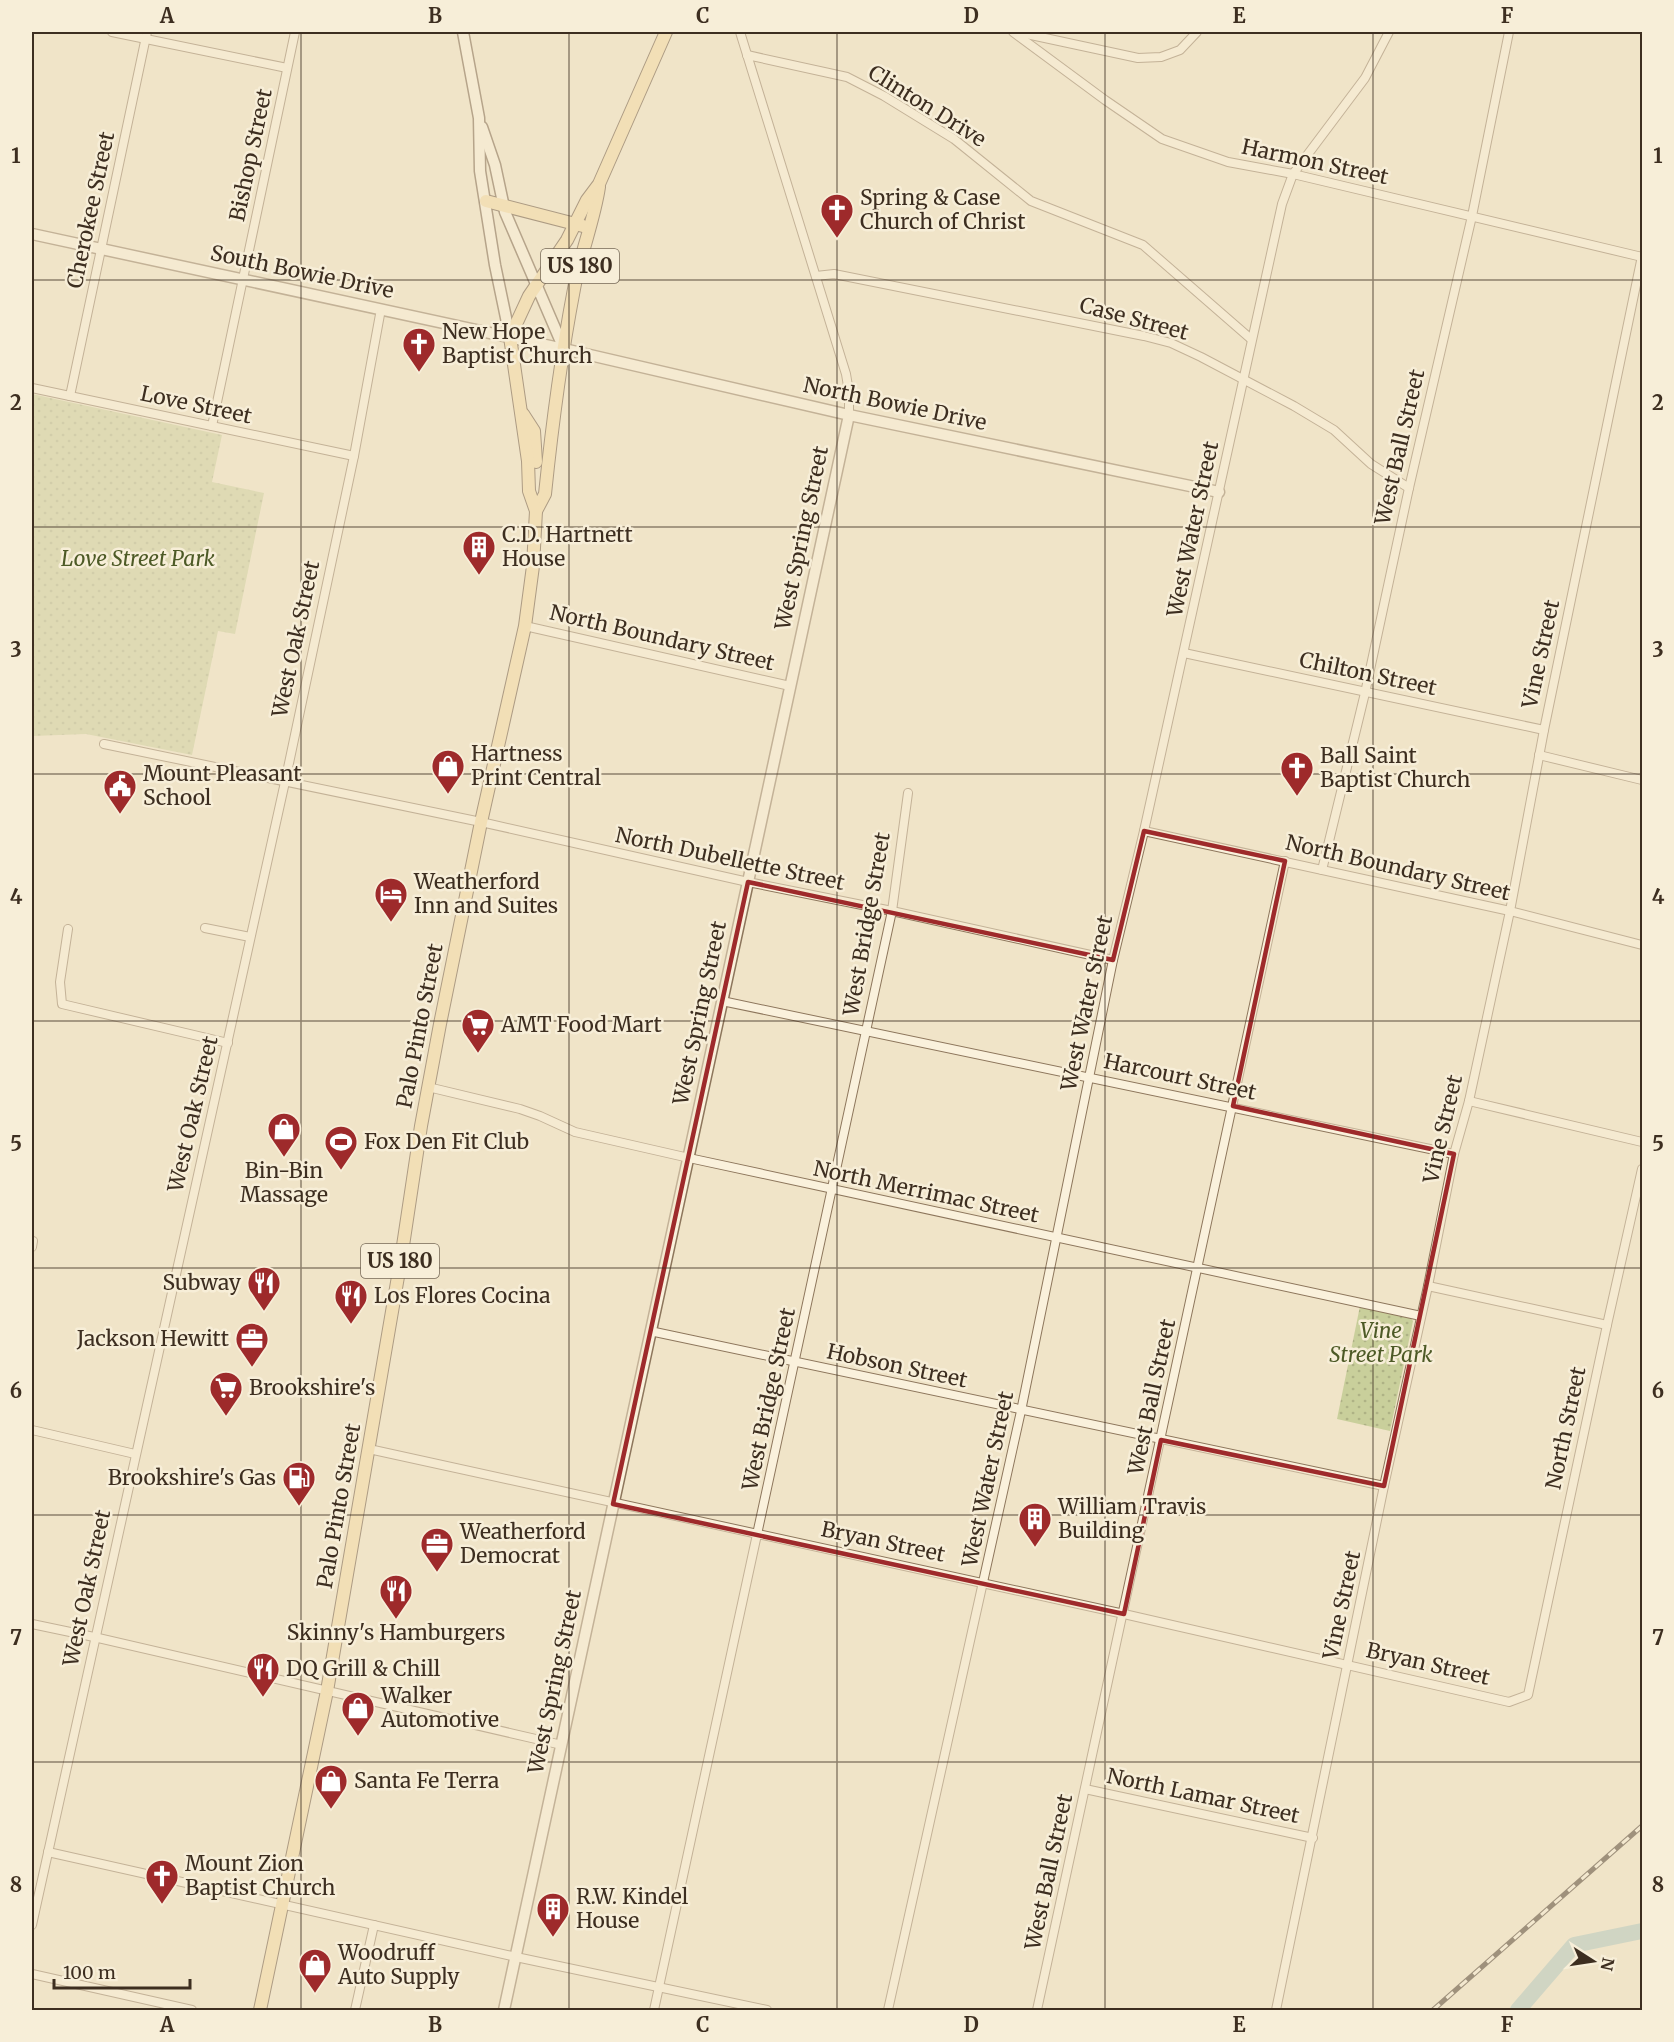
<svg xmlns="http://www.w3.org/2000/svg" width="1674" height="2042" font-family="Merriweather,serif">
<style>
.park{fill:url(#park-dots)}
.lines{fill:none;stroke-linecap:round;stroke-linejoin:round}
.river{stroke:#a9c4bc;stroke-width:16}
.minor-casing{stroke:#8d765c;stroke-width:10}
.tertiary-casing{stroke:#8d765c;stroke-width:13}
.secondary-casing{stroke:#6f573f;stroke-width:13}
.primary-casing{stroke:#5b4430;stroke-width:14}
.minor{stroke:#faf1dc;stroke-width:8}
.tertiary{stroke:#faf1dc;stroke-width:10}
.secondary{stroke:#faf1dc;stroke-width:10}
.primary{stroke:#f3d9a0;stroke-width:12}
.rail-casing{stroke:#3d2e20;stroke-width:5}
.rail{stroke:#f7eed8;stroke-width:3;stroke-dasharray:9;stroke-linecap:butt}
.marked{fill:none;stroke:#9e2a2b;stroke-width:4.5;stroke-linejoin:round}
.grid{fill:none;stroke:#3d2e20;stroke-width:1.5;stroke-opacity:0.55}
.labels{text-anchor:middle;stroke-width:5;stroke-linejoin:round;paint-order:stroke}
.shield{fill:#f7eed8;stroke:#756857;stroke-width:1.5}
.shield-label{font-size:20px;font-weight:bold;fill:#3d2e20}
.street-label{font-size:21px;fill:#3d2e20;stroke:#f7eed8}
.poi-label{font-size:21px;fill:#3d2e20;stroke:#f7eed8;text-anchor:start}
.park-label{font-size:21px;font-style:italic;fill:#4d5a26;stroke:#f7eed8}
.neatline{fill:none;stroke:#3d2e20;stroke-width:2}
.grid-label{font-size:20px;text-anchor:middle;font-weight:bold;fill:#3d2e20}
</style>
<defs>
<pattern id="park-dots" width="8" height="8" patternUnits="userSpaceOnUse" patternTransform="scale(1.5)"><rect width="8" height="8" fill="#c9cf9b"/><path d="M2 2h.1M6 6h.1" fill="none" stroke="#aeb285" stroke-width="1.8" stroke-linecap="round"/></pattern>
</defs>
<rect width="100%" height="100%" fill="#f0e4c8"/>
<!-- park -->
<g class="park">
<path d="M 32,394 L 222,435 L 212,482 L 264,493 L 235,634 L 218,631 L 192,755 L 86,734 L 32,736 Z"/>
<path d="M 1360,1306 L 1410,1317 L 1413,1321 L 1390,1431 L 1337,1419 Z"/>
</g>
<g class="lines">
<!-- river -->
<path class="river" d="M 1518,2010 L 1574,1945 L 1642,1931"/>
<!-- minor casing -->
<g class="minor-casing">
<g id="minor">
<path d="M 112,32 L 287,68"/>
<path d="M 740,32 L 846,374 L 849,392 L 849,415"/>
<path d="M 1013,32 L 1105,100 L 1162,139 L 1228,162 L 1293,174 L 1642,257"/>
<path d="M 1017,32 L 1138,58 L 1161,57 L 1180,50 L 1197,32"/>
<path d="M 747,55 L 847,77 L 884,96 L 954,139 L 1031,201 L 1143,245 L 1251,339"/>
<path d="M 816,276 L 834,274 L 1144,336 L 1171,343 L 1201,357 L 1294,406 L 1334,430 L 1371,464 L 1409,488"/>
<path d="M 32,388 L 354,456"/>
<path d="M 70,396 L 147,32"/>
<path d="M 212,426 L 295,32"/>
<path d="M 525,626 L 790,686"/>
<path d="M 1184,653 L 1544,730"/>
<path d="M 104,744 L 481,822 L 748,882 L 892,911 L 1113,960"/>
<path d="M 1539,755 L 1642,780"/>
<path d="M 1144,831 L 1510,911 L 1642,945"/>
<path d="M 1322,870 L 1365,693 L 1409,488 L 1472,216 L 1509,32"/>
<path d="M 205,928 L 250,937"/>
<path d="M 68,929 L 60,982 L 62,1004 L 228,1043"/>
<path d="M 722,1001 L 1454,1154"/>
<path d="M 428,1087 L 520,1109 L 540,1116 L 575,1132 L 689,1158 L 1421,1316"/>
<path d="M 1469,1101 L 1642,1142"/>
<path d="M 32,1247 L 33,1241"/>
<path d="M 1428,1286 L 1607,1325"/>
<path d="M 650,1331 L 1384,1486"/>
<path d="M 32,1430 L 135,1454"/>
<path d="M 369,1449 L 1124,1614 L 1509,1702 L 1528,1695 L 1607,1325 L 1642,1169"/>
<path d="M 32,1624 L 94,1637 L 562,1745"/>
<path d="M 1085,1789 L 1313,1838"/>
<path d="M 48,1852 L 516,1957 L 767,2010"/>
<path d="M 32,1925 L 285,782 L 354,456 L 381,309"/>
<path d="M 32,1974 L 192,2010"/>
<path d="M 355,2010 L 374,1925"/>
<path d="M 654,2010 L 892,911 L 908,793"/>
<path d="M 888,2010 L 1021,1411 L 1113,960 L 1144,831 L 1282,204 L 1293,174 L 1365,78 L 1389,32"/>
<path d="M 1037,2010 L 1285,861"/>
<path d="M 1276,2010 L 1384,1486 L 1428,1286 L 1454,1154 L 1469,1101 L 1510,911 L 1544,730 L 1642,256"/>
</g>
</g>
<!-- tertiary casing -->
<g class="tertiary-casing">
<g id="tertiary">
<path d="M 32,234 L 564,349 L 849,415 L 1219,492"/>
<path d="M 504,2010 L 849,415"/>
</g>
</g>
<!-- secondary casing -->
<g class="secondary-casing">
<g id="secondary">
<path d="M 463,32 L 479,118 L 480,171 L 495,265 L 510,337"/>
<path d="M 482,127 L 495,165 L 505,212 L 564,349"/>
</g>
</g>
<!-- primary casing -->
<g class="primary-casing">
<g id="primary">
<path d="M 486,201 L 583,226"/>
<path d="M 523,414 L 534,431 L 536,462"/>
<path d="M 536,511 L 545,494 C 552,426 561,357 574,289 C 580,255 594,221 599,187"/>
<path d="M 260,2010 L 327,1691 L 401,1259 L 421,1126 L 440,1024 L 481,822 L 525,626 L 533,566 L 536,511 L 529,491 L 528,461 L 510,337 L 529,296 L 567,240 L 587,200 L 599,184 L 666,32"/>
</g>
</g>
<!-- minor -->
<use href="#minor" class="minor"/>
<!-- tertiary -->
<use href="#tertiary" class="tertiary"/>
<!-- secondary -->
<use href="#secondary" class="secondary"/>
<!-- primary -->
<use href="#primary" class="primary"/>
<!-- rail casing -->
<g class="rail-casing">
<path id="rail" d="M 1433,2010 L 1642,1826"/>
</g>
<!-- rail -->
<use href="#rail" class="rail"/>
</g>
<!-- marked area -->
<path d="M0 0H1674V2042H0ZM 1144,831 L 1285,861 L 1233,1106 L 1454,1154 L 1384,1486 L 1161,1440 L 1124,1614 L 613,1504 L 748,882 L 1113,960 Z" fill="#f0e4c8" fill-opacity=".55" fill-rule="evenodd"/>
<path class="marked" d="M 1144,831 L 1285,861 L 1233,1106 L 1454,1154 L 1384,1486 L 1161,1440 L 1124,1614 L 613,1504 L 748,882 L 1113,960 Z"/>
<!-- grid -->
<path class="grid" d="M 301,32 L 301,2010M 569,32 L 569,2010M 837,32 L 837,2010M 1105,32 L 1105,2010M 1373,32 L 1373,2010M 32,280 L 1642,280M 32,527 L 1642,527M 32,774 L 1642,774M 32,1021 L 1642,1021M 32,1268 L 1642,1268M 32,1515 L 1642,1515M 32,1762 L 1642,1762"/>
<!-- icons -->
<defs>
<g id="church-pin" transform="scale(1.725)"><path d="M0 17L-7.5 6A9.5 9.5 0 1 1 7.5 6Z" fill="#9e2a2b" stroke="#f7eed8"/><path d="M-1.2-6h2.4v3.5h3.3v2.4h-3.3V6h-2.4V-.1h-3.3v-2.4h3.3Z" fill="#fff"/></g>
<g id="building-pin" transform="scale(1.725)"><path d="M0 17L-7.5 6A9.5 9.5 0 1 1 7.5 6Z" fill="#9e2a2b" stroke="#f7eed8"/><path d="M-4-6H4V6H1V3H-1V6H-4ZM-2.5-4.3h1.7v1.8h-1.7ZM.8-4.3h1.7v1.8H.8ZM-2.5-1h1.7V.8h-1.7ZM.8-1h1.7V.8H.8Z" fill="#fff"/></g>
<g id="shop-pin" transform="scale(1.725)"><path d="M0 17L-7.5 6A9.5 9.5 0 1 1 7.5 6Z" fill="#9e2a2b" stroke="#f7eed8"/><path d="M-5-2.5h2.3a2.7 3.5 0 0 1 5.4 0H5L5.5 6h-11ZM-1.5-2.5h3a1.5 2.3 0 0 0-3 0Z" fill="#fff"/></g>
<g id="civic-pin" transform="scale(1.725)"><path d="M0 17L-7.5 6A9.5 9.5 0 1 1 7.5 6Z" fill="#9e2a2b" stroke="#f7eed8"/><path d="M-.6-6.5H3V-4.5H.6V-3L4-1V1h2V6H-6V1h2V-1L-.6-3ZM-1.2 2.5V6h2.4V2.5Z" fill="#fff"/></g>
<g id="hotel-pin" transform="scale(1.725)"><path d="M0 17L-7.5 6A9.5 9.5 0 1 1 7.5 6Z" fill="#9e2a2b" stroke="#f7eed8"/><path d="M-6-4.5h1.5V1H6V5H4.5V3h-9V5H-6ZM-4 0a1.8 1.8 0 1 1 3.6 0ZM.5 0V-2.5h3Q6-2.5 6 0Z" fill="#fff"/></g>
<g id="supermarket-pin" transform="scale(1.725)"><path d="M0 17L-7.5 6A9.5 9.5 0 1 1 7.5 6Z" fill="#9e2a2b" stroke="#f7eed8"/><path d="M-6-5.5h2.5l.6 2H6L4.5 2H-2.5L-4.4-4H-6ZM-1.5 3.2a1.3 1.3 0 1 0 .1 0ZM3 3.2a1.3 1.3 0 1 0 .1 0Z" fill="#fff"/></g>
<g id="stadium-pin" transform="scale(1.725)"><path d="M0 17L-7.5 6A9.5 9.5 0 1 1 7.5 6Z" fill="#9e2a2b" stroke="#f7eed8"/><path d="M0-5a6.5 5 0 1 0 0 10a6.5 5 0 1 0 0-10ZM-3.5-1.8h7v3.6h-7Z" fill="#fff"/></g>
<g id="restaurant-pin" transform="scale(1.725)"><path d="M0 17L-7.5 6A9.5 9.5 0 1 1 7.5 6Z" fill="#9e2a2b" stroke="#f7eed8"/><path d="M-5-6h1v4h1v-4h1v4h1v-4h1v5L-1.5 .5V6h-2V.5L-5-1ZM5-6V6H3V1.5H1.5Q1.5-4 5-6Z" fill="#fff"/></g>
<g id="office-pin" transform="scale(1.725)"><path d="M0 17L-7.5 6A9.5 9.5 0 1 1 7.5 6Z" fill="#9e2a2b" stroke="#f7eed8"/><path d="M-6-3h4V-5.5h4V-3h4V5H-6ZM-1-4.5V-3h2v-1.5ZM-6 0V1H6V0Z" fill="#fff"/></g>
<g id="fuel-pin" transform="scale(1.725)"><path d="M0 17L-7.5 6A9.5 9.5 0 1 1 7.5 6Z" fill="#9e2a2b" stroke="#f7eed8"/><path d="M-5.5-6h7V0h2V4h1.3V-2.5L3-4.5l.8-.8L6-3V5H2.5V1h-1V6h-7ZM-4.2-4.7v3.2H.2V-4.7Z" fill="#fff"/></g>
</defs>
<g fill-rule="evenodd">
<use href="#church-pin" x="837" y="210"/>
<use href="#church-pin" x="419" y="344"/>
<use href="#building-pin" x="479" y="547"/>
<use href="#shop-pin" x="448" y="766"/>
<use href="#church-pin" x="1297" y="768"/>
<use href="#civic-pin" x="120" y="786"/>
<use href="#hotel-pin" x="391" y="894"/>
<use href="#supermarket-pin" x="478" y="1025"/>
<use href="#shop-pin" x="284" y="1129"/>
<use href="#stadium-pin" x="341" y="1142"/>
<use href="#restaurant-pin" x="264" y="1283"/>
<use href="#restaurant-pin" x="351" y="1296"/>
<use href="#office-pin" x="252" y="1339"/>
<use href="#supermarket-pin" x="226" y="1388"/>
<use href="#fuel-pin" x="299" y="1478"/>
<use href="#building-pin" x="1035" y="1519"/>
<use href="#office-pin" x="437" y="1544"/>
<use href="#restaurant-pin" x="396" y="1591"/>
<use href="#restaurant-pin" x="263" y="1669"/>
<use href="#shop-pin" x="358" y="1708"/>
<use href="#shop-pin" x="331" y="1781"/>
<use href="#church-pin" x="162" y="1876"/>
<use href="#building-pin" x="553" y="1909"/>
<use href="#shop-pin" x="315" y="1965"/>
</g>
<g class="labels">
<!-- shield labels -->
<g class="shield">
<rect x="541" y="249" width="78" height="34" rx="4.5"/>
<rect x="361" y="1244" width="78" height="34" rx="4.5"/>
</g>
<g class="shield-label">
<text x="580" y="273">US 180</text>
<text x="400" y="1268">US 180</text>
</g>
<!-- street labels -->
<g class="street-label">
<text transform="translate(927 106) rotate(32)" y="7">Clinton Drive</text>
<text transform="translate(251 155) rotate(-78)" y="7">Bishop Street</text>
<text transform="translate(1315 162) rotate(12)" y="7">Harmon Street</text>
<text transform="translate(91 210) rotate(-78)" y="7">Cherokee Street</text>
<text transform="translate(302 272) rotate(12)" y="7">South Bowie Drive</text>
<text transform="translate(1134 319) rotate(15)" y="7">Case Street</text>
<text transform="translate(895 404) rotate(12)" y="7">North Bowie Drive</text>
<text transform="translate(196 405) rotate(12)" y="7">Love Street</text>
<text transform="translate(1400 447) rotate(-77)" y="7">West Ball Street</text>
<text transform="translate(1193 529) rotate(-78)" y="7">West Water Street</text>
<text transform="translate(802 538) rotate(-78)" y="7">West Spring Street</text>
<text transform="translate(662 638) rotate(13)" y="7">North Boundary Street</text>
<text transform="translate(296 639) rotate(-78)" y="7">West Oak Street</text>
<text transform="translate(1541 654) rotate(-78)" y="7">Vine Street</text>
<text transform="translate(1368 674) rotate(12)" y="7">Chilton Street</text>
<text transform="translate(730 859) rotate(12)" y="7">North Dubellette Street</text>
<text transform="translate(1398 868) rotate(13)" y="7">North Boundary Street</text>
<text transform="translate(867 924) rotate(-80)" y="7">West Bridge Street</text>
<text transform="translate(1087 1003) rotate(-78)" y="7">West Water Street</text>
<text transform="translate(700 1013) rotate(-78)" y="7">West Spring Street</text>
<text transform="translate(420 1026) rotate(-79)" y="7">Palo Pinto Street</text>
<text transform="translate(1180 1077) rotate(12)" y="7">Harcourt Street</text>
<text transform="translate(193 1114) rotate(-77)" y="7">West Oak Street</text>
<text transform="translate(1443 1129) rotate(-77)" y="7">Vine Street</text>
<text transform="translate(926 1192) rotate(12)" y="7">North Merrimac Street</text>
<text transform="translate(897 1366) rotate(12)" y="7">Hobson Street</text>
<text transform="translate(1152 1397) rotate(-78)" y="7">West Ball Street</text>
<text transform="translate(769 1399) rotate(-78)" y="7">West Bridge Street</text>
<text transform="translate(1566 1428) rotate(-78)" y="7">North Street</text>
<text transform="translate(988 1479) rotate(-78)" y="7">West Water Street</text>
<text transform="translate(339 1506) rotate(-80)" y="7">Palo Pinto Street</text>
<text transform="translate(883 1542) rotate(12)" y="7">Bryan Street</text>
<text transform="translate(87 1588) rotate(-78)" y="7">West Oak Street</text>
<text transform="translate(1342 1605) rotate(-78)" y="7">Vine Street</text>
<text transform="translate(1428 1664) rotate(13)" y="7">Bryan Street</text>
<text transform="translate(555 1682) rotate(-78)" y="7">West Spring Street</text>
<text transform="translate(1203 1796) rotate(12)" y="7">North Lamar Street</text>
<text transform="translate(1049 1872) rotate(-78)" y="7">West Ball Street</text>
</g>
<!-- poi labels -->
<g class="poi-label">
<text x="860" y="205">Spring &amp; Case<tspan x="860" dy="24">Church of Christ</tspan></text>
<text x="442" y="339">New Hope<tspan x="442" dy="24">Baptist Church</tspan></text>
<text x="502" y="542">C.D. Hartnett<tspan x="502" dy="24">House</tspan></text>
<text x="471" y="761">Hartness<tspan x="471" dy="24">Print Central</tspan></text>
<text x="1320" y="763">Ball Saint<tspan x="1320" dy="24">Baptist Church</tspan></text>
<text x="143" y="781">Mount Pleasant<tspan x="143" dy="24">School</tspan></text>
<text x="414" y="889">Weatherford<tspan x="414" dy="24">Inn and Suites</tspan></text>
<text x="501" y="1032">AMT Food Mart</text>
<text x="364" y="1149">Fox Den Fit Club</text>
<text x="284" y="1178" text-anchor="middle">Bin-Bin<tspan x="284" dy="24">Massage</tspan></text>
<text x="241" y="1290" text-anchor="end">Subway</text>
<text x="374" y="1303">Los Flores Cocina</text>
<text x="229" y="1346" text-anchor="end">Jackson Hewitt</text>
<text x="249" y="1395">Brookshire's</text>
<text x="276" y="1485" text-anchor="end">Brookshire's Gas</text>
<text x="1058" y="1514">William Travis<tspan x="1058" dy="24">Building</tspan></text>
<text x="460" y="1539">Weatherford<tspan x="460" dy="24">Democrat</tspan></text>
<text x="396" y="1640" text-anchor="middle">Skinny's Hamburgers</text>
<text x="286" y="1676">DQ Grill &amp; Chill</text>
<text x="381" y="1703">Walker<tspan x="381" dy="24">Automotive</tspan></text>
<text x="354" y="1788">Santa Fe Terra</text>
<text x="185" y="1871">Mount Zion<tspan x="185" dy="24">Baptist Church</tspan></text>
<text x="576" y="1904">R.W. Kindel<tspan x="576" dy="24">House</tspan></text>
<text x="338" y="1960">Woodruff<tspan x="338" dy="24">Auto Supply</tspan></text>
</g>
<!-- park labels -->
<g class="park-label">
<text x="138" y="566">Love Street Park</text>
<text x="1381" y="1338">Vine<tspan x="1381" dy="24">Street Park</tspan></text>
</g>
</g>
<!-- border -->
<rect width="1674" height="2042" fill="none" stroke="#f7eed8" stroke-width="66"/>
<!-- north arrow -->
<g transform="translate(1593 1961) rotate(102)" stroke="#f7eed8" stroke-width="4.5" paint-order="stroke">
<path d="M0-4.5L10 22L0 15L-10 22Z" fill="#3d2e20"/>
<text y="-9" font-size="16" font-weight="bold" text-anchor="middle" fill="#3d2e20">N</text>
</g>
<!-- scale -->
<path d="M54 1979v9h136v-9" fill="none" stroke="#3d2e20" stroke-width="3"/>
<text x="63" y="1979" font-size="18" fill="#3d2e20" stroke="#f7eed8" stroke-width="4.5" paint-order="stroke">100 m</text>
<rect x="33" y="33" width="1608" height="1976" class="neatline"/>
<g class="grid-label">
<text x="167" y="23">A</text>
<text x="435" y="23">B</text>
<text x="703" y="23">C</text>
<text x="971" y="23">D</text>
<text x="1239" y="23">E</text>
<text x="1507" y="23">F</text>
<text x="16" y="163">1</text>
<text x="1658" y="163">1</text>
<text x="16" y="410">2</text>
<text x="1658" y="410">2</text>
<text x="16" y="657">3</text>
<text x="1658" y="657">3</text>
<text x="16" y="904">4</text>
<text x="1658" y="904">4</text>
<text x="16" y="1151">5</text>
<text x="1658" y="1151">5</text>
<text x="16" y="1398">6</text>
<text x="1658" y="1398">6</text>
<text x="16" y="1645">7</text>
<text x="1658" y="1645">7</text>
<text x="16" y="1892">8</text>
<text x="1658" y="1892">8</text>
<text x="167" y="2032">A</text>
<text x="435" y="2032">B</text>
<text x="703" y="2032">C</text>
<text x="971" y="2032">D</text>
<text x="1239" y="2032">E</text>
<text x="1507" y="2032">F</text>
</g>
</svg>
